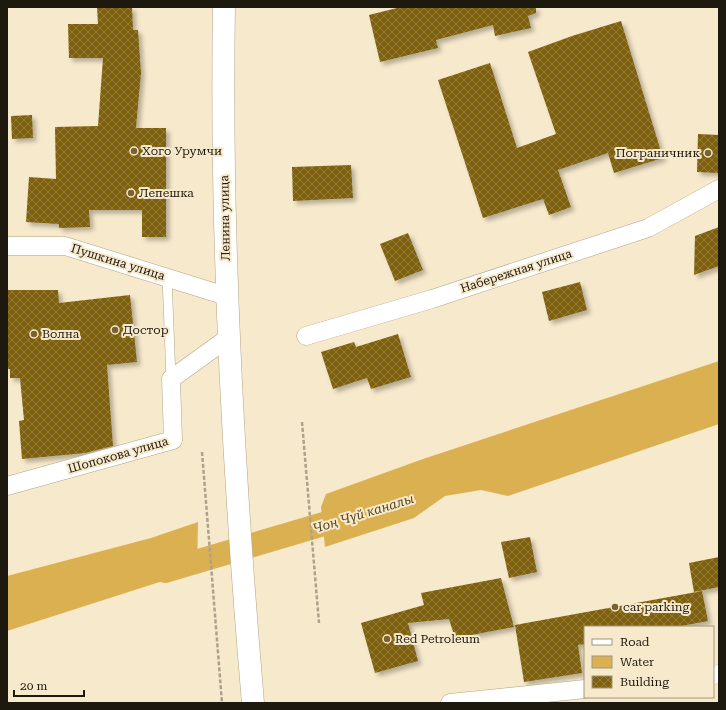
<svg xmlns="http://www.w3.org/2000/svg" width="726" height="710" font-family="'Roboto Serif',serif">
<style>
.water{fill:#dbb050}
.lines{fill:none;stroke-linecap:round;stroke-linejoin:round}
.canal{stroke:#dbb050;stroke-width:24}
.building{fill:url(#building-cross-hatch);filter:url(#shadow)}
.lane-casing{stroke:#b2a488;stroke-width:10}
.street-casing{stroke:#b2a488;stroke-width:19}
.primary-casing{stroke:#b2a488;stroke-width:23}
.path{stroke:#aca28b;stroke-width:2.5;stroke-dasharray:4 2;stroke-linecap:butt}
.lane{stroke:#fff;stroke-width:9}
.street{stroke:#fff;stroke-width:18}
.primary{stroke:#fff;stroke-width:22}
.poi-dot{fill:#796232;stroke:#f7e9cc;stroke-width:1.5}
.labels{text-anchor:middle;stroke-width:4;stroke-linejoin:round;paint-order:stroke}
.poi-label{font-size:12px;fill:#1e190e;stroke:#f7e9cc;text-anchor:start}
.street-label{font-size:12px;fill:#1e190e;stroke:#f7e9cc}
.water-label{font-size:13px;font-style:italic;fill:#56441c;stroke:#f7e9cc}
</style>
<defs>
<pattern id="building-cross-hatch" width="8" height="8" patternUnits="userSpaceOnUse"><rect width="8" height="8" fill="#7f600d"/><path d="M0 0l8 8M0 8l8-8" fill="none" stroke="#917b40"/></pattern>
<filter id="shadow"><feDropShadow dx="3.5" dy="3.5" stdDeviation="2" flood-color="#0004"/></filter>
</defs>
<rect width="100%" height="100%" fill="#f7e9cc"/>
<!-- water -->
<g class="water">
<path d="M 719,361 L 719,424 L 508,496 L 481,490 L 445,496 L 414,518 L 325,547 L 321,507 L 326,494 L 423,459 Z"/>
<path d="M 198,522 L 197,570 L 7,631 L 7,576 L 151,538 Z"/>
</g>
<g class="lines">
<!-- canal -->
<path class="canal" d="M 165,571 L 354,515"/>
</g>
<!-- building -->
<g class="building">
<path d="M 97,7 L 132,7 L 133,30 L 138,30 L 141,73 L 136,128 L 166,128 L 166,237 L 142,237 L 142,210 L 89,210 L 90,227 L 59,228 L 59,224 L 26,222 L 29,177 L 56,179 L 55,127 L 98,126 L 103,58 L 69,58 L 68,24 L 98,24 Z"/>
<path d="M 401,7 L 536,7 L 536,13 L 528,16 L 531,28 L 495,36 L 493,25 L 436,40 L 438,48 L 380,62 L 369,15 Z"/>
<path d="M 621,21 L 663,158 L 614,173 L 608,153 L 558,170 L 571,207 L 549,215 L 543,199 L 483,218 L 438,80 L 490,63 L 517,148 L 556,134 L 528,52 L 572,36 Z"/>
<path d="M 32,115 L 33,138 L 12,139 L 11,116 Z"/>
<path d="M 698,134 L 719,135 L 719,173 L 697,172 Z"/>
<path d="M 351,165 L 353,198 L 293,201 L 292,167 Z"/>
<path d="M 719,227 L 719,266 L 694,275 L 695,236 Z"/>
<path d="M 408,233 L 423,270 L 395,281 L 380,244 Z"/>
<path d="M 580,282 L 587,310 L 549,321 L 542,292 Z"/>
<path d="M 7,290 L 58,290 L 59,303 L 130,295 L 137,362 L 107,365 L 113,446 L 85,453 L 22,459 L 19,421 L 24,420 L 20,378 L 10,378 L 10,369 L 7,369 Z"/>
<path d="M 398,334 L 411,377 L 371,389 L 367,378 L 333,389 L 321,352 L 354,342 L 356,347 Z"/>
<path d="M 530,537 L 537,572 L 509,578 L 501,542 Z"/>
<path d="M 719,557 L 719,587 L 694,592 L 689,563 Z"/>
<path d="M 501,578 L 514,627 L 455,638 L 449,619 L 408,623 L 418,661 L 375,673 L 361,623 L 424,605 L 421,593 Z"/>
<path d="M 702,591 L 708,621 L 676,627 L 585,627 L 585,644 L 578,645 L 582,673 L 524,682 L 515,625 Z"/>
</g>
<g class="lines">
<!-- lane casing -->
<g class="lane-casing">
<path id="lane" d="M 167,277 L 171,379"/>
</g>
<!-- street casing -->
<g class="street-casing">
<g id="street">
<path d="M 7,246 L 65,246 L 226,296"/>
<path d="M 306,336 L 432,299 L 648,228 L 719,189"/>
<path d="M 7,486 L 173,440 L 171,379 L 228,338"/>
<path d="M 713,675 L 719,674"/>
<path d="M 450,703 L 585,689"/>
</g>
</g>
<!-- primary casing -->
<g class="primary-casing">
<path id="primary" d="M 224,7 C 220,239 233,471 253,703"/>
</g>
<!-- path -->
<g class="path">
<path d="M 302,422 L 319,623"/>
<path d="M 202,452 L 222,703"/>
</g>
<!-- lane -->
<use href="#lane" class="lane"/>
<!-- street -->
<use href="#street" class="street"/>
<!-- primary -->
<use href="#primary" class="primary"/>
</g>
<!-- markers -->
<g class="poi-dot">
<circle cx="134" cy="151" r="4"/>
<circle cx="708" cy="153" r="4"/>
<circle cx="131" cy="193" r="4"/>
<circle cx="115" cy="330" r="4"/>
<circle cx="34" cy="334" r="4"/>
<circle cx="615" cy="607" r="4"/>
<circle cx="387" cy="639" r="4"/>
</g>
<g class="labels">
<!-- poi labels -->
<g class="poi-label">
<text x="142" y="155">Хого Урумчи</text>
<text x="700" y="157" text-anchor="end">Пограничник</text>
<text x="139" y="197">Лепешка</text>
<text x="123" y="334">Достор</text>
<text x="42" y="338">Волна</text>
<text x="623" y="611">car parking</text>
<text x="395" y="643">Red Petroleum</text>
</g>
<!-- street labels -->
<g class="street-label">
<text transform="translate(225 218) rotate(-91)" y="4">Ленина улица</text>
<text transform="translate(118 262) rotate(17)" y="4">Пушкина улица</text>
<text transform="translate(516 271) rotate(-18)" y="4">Набережная улица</text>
<text transform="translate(118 455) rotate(-16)" y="4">Шопокова улица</text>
</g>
<!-- water labels -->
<g class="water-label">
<text transform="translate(363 513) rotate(-17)" y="5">Чоң Чүй каналы</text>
</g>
</g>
<!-- border -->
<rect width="726" height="710" fill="none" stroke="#1e190e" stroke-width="16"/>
<!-- legend -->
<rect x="584" y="626" width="130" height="72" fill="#f7e9cc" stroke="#a09680"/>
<rect x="592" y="639" width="20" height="6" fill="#ffffff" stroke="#a09680"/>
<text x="620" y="646" font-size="12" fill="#1e190e">Road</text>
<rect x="592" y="656" width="20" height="12" fill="#dbb050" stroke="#a09680"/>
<text x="620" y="666" font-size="12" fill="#1e190e">Water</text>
<rect x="592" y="676" width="20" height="12" fill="url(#building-cross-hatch)" stroke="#a09680"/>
<text x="620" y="686" font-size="12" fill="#1e190e">Building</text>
<!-- scale -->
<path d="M14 690v6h70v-6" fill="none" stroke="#1e190e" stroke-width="2"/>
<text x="20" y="690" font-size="12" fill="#1e190e" stroke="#f7e9cc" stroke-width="3" paint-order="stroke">20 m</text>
</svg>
